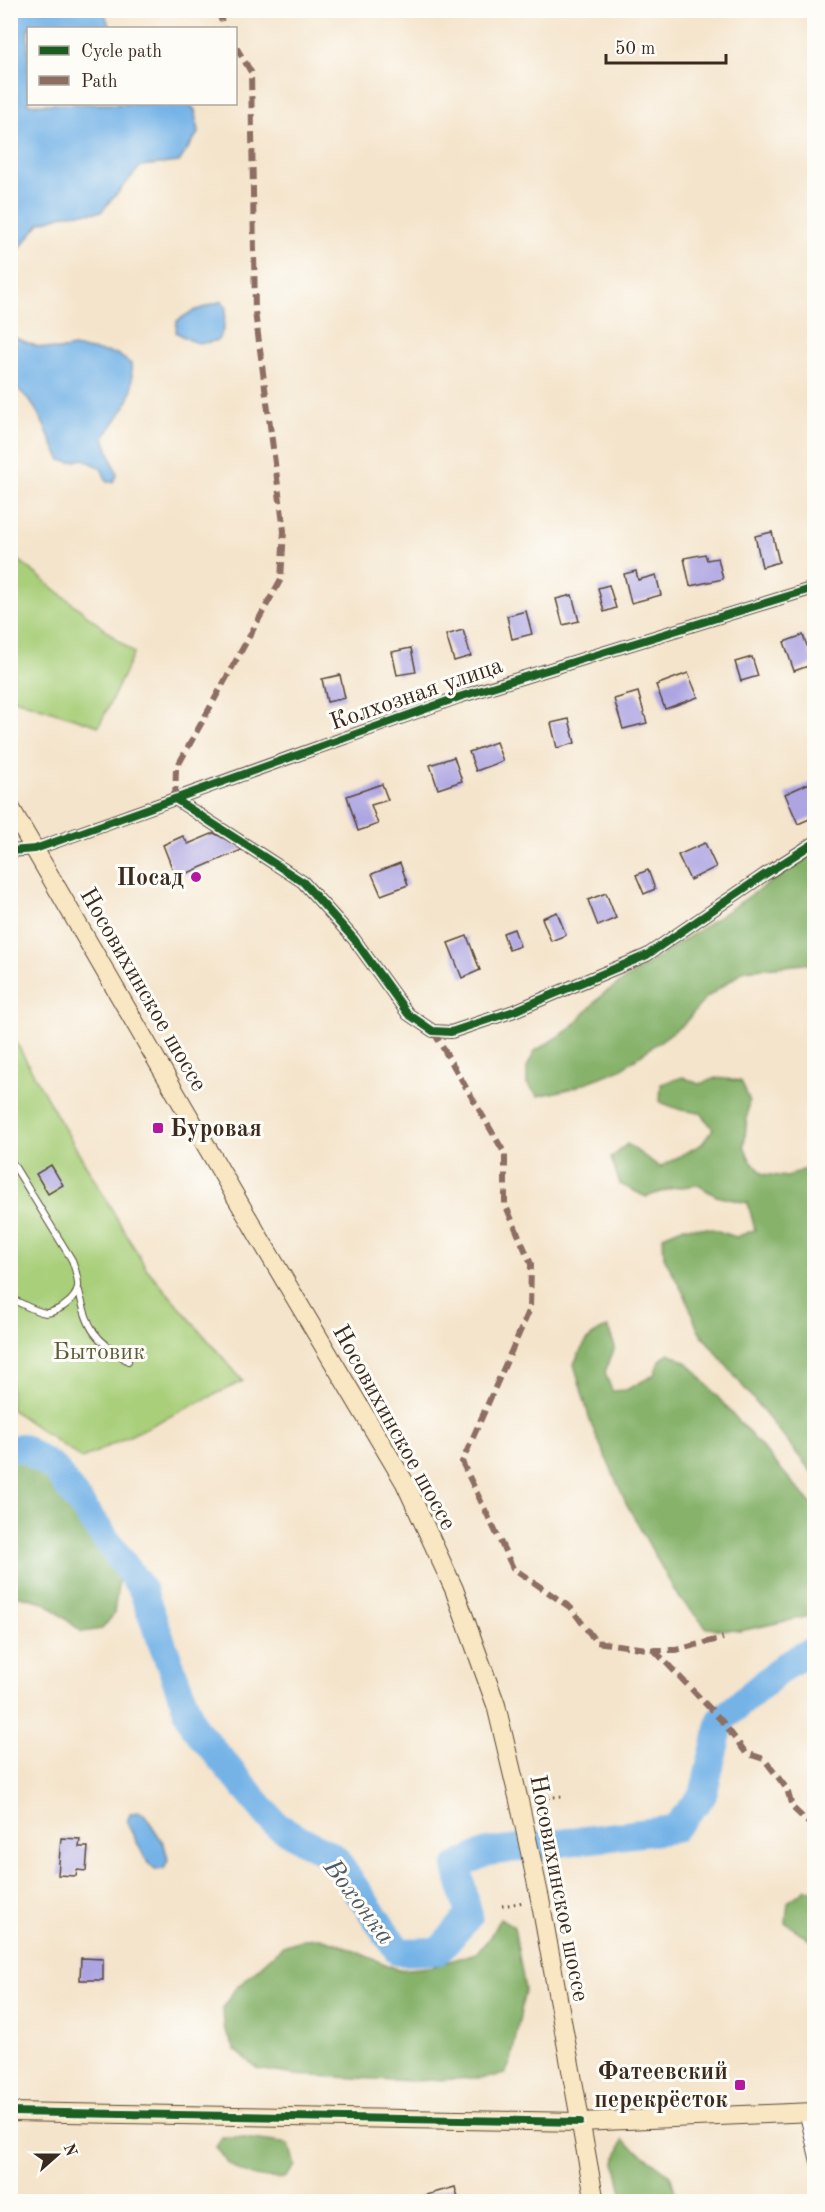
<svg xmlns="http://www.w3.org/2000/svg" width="825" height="2212" font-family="'Old Standard TT',serif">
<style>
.green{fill:#a9cf7a;stroke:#727c4c;stroke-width:1.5}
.forest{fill:#86b26a;stroke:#606e44;stroke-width:1.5}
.water{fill:#74b3e7;stroke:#586e82;stroke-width:1.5}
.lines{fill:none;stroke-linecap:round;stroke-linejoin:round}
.river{stroke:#74b3e7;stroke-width:28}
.building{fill:#ada5e2}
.lane-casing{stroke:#574638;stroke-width:8}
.street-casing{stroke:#574638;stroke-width:14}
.secondary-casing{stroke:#574638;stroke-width:20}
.path{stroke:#574638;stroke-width:3;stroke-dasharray:1.5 4.5;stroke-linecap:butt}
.lane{stroke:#fff;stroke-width:6}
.street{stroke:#fff;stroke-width:12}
.secondary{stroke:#f9e7c3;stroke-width:18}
.quiet{stroke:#8d6e63;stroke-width:6;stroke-dasharray:12 6;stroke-linecap:butt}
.cycleway-casing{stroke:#fdfcf7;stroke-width:11}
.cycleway{stroke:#1b5e20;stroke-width:8}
.poi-dot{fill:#b5179e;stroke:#fdfcf7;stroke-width:2}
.labels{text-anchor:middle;stroke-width:6;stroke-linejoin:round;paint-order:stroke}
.street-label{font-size:24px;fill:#3b2a1e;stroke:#fdfcf7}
.poi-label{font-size:24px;font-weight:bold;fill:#3b2a1e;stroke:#fdfcf7;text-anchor:end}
.park-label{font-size:24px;fill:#5c5c3a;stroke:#fdfcf7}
.water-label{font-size:26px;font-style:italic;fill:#4f5a64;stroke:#fdfcf7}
</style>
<rect width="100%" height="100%" fill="#fdfcf7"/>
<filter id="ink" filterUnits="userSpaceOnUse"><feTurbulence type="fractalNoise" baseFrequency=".0167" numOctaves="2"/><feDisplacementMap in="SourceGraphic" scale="12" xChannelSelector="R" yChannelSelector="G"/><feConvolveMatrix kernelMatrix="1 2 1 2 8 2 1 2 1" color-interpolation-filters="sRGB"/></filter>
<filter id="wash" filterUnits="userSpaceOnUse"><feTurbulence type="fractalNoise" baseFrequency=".008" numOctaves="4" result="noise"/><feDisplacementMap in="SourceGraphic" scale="24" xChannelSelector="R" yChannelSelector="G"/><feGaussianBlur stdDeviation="1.35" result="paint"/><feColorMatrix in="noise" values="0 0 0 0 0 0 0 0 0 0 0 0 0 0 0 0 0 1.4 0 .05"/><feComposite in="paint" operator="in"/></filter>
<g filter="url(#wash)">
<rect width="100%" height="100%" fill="#f4e4cb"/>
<!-- green -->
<g class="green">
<path d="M 11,545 L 15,557 L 134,653 L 99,726 L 11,698 Z"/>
<path d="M 10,1031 L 49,1102 L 146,1268 L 243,1381 L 82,1459 L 11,1409 Z"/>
</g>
<!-- forest -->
<g class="forest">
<path d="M 814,853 L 814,963 L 745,970 L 705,999 L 684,1024 L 621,1069 L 570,1089 L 538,1096 L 527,1084 L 527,1067 L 535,1051 L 570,1029 L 603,994 Z"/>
<path d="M 683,1077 L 699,1084 L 717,1078 L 741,1081 L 749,1099 L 744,1146 L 749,1158 L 763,1174 L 787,1177 L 814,1165 L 814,1475 L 698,1330 L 686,1298 L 664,1257 L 663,1236 L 684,1227 L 709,1228 L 736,1237 L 755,1230 L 748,1203 L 716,1196 L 698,1185 L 673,1188 L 646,1197 L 620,1184 L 611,1158 L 627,1144 L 660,1167 L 702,1144 L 713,1129 L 701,1113 L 681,1110 L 660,1102 L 661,1084 Z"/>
<path d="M 608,1328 L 615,1347 L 605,1372 L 612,1391 L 626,1390 L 654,1375 L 659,1361 L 669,1353 L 688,1363 L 814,1507 L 814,1615 L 740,1631 L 707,1628 L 677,1595 L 626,1503 L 591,1424 L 574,1364 C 582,1347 588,1333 608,1328 Z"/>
<path d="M 23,1460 L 51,1482 L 98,1545 L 119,1578 L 114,1614 L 102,1629 L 82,1632 L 44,1602 L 11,1594 L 11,1462 Z"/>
<path d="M 806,1889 L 814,1891 L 814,1943 L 786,1923 L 788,1902 Z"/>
<path d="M 500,1918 L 514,1927 L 525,1990 L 511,2061 L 506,2072 L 496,2077 L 413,2081 L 295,2075 L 258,2069 L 235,2050 L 224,2027 L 223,2007 L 235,1989 L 283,1946 L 304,1939 L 320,1938 L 336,1943 L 398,1970 L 431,1967 L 476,1953 L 488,1940 Z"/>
<path d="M 222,2137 L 238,2137 L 289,2144 L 295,2166 L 285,2178 C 267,2180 243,2176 228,2163 C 224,2158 220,2152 216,2147 Z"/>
<path d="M 623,2140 L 670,2175 L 678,2201 L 624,2201 L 615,2162 Z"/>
</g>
<!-- water -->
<g class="water">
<path d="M 11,10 L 104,11 L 110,28 L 28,28 L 28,104 L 190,104 L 195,110 L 198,133 L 179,162 L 141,166 L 101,212 L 66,214 L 40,223 L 11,259 Z"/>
<path d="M 222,301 L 226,308 L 223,330 L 218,340 C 199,346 193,343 176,332 L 177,321 L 191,312 Z"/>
<path d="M 13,337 L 36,346 L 59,350 L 73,347 L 117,354 L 131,364 C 131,371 133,380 132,388 C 129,407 113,421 104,438 L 117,474 L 113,482 L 107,482 L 101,468 L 84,459 L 70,462 L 61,460 C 44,431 41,404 11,384 L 11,338 Z"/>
<path d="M 140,1812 L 145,1815 L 164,1844 L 168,1860 L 164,1869 L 155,1870 L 145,1858 L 127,1823 L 130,1813 Z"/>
</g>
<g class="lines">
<!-- river -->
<path class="river" d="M 10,1450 L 21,1447 L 55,1469 L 142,1589 L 193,1726 L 277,1826 L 334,1857 L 399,1952 L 439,1951 L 469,1916 L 457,1866 L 487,1852 L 674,1829 L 703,1795 L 721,1720 L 787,1664 L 814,1650"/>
</g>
<g id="blocks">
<!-- building -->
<g class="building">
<path d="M 772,532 L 779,562 L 762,567 L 755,536 Z"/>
<path d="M 705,554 L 707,560 L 718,558 L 723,579 L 690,586 L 684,558 Z"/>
<path d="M 636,571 L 638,580 L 656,575 L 661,595 L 631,603 L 624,574 Z"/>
<path d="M 609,585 L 616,608 L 604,612 L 598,588 Z"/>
<path d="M 572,595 L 579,621 L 563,625 L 556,599 Z"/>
<path d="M 526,611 L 532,634 L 512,639 L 507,616 Z"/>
<path d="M 463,630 L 471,656 L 454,661 L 446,635 Z"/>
<path d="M 803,635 L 814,664 L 794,671 L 784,642 Z"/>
<path d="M 411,648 L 416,672 L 397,675 L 392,652 Z"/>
<path d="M 752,657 L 758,676 L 741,681 L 735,662 Z"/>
<path d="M 688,673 L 698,697 L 665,709 L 656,685 Z"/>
<path d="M 340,675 L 345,698 L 327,702 L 322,679 Z"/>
<path d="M 638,692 L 647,723 L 623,729 L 614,699 Z"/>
<path d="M 569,719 L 575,743 L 557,748 L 551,723 Z"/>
<path d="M 496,742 L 503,761 L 476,771 L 469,752 Z"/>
<path d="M 454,757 L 462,781 L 438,789 L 430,765 Z"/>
<path d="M 814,781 L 814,817 L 798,824 L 785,794 Z"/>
<path d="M 382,784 L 388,800 L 371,805 L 378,824 L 358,831 L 347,796 Z"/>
<path d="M 214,833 L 244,849 L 176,878 L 163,845 L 183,836 L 188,844 Z"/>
<path d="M 705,843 L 716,867 L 690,880 L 678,855 Z"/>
<path d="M 400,863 L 408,885 L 381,895 L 372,874 Z"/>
<path d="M 648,870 L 655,889 L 644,894 L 636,875 Z"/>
<path d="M 606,893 L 616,918 L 598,926 L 588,900 Z"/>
<path d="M 557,912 L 566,935 L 551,941 L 542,918 Z"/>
<path d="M 514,929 L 520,946 L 509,950 L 503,933 Z"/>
<path d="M 467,936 L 480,970 L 462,978 L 448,943 Z"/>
<path d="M 51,1165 L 63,1185 L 48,1194 L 36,1174 Z"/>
<path d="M 61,1838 L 80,1839 L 79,1847 L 88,1847 L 86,1871 L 77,1870 L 76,1876 L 58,1875 Z"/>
<path d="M 81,1958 L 103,1959 L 103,1980 L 80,1980 Z"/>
<path d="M 455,2187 L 459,2202 L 404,2202 L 404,2201 Z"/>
</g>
</g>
</g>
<g filter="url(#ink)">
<use href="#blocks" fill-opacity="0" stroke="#574638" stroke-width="1.5"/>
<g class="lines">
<!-- lane casing -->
<g class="lane-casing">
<g id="lane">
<path d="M 10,1159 L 72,1260 C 79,1281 84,1292 64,1306 C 59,1309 52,1313 46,1313 C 35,1312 21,1303 10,1298"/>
<path d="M 79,1291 C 89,1332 93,1337 128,1361"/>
<path d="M 803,2115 L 814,2162"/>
</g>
</g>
<!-- street casing -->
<g class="street-casing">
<g id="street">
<path d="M 175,799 L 303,882 L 354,939 L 408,1014 L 433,1031 L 451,1032 L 514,1011 L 647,955 L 764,875 L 814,843"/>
<path d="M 10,851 L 35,849 L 459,697 L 814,588"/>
</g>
</g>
<!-- secondary casing -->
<g class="secondary-casing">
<g id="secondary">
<path d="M 10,807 L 259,1237 L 405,1483 L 454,1589 L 496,1705 L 519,1801 L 540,1899 L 595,2202"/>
<path d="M 10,2112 L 580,2122 L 814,2112"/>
</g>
</g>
<!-- path -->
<g class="path">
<path d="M 536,1799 L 563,1796"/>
<path d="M 502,1906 L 524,1902"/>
</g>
<!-- lane -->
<use href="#lane" class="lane"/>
<!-- street -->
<use href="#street" class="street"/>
<!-- secondary -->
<use href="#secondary" class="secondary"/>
<!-- quiet -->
<g class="quiet">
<path d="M 218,10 L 224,28"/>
<path d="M 175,799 L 176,769 L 281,579 L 284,531 L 255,312 L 251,72 L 236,47"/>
<path d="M 433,1031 L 505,1154 L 505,1204 L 531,1264 L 530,1309 L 462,1462 L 513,1568 L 571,1608 L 596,1642 L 654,1650 L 676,1650 L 723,1638"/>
<path d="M 654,1650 L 721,1720 L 746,1753 L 764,1759 L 787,1789 L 792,1807 L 814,1828"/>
</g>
<!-- cycleway casing -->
<g class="cycleway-casing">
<g id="cycleway">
<path d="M 175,799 L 303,882 L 354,939 L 408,1014 L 433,1031 L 451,1032 L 514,1011 L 647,955 L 764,875 L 814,843"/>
<path d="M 10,851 L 35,849 L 459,697 L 814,588"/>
<path d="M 10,2112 L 580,2122"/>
</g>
</g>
<!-- cycleway -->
<use href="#cycleway" class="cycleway"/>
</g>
</g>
<!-- markers -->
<g class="poi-dot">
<circle cx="196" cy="877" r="6"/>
<rect x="152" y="1122" width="12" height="12" rx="3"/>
<rect x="734" y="2079" width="12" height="12" rx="3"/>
</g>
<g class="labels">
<!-- street labels -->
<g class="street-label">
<text transform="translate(416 693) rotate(-19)" y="8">Колхозная улица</text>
<text transform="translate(144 989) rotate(60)" y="8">Носовихинское шоссе</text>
<text transform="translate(395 1427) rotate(61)" y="8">Носовихинское шоссе</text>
<text transform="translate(560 1888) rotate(79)" y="8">Носовихинское шоссе</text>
</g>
<!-- poi labels -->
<g class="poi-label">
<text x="184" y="885">Посад</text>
<text x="170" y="1136" text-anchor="start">Буровая</text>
<text x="728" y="2079">Фатеевский<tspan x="728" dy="28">перекрёсток</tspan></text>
</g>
<!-- park labels -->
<g class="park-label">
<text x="99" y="1359">Бытовик</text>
</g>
<!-- water labels -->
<g class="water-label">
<text transform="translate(360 1901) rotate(53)" y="9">Вохонка</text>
</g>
</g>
<!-- margin -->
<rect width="825" height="2212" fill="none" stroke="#fdfcf7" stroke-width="36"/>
<!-- legend -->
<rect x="27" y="27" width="210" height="78" fill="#fdfcf7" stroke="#afa8a0" stroke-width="1.5"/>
<rect x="39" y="46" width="30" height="9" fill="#1b5e20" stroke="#afa8a0" stroke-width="1.5"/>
<text x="81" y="57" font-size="18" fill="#3b2a1e">Cycle path</text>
<rect x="39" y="76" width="30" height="9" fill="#8d6e63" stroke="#afa8a0" stroke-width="1.5"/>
<text x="81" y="87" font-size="18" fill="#3b2a1e">Path</text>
<!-- north arrow -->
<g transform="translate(57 2155) rotate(69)" stroke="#fdfcf7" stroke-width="4.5" paint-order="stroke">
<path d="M0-4.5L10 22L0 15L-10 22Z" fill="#3b2a1e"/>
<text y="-9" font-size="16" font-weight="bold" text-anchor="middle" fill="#3b2a1e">N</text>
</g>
<!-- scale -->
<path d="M606 54v9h120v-9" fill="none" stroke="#3b2a1e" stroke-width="3"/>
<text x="615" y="54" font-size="18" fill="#3b2a1e" stroke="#fdfcf7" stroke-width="4.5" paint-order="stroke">50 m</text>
</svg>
